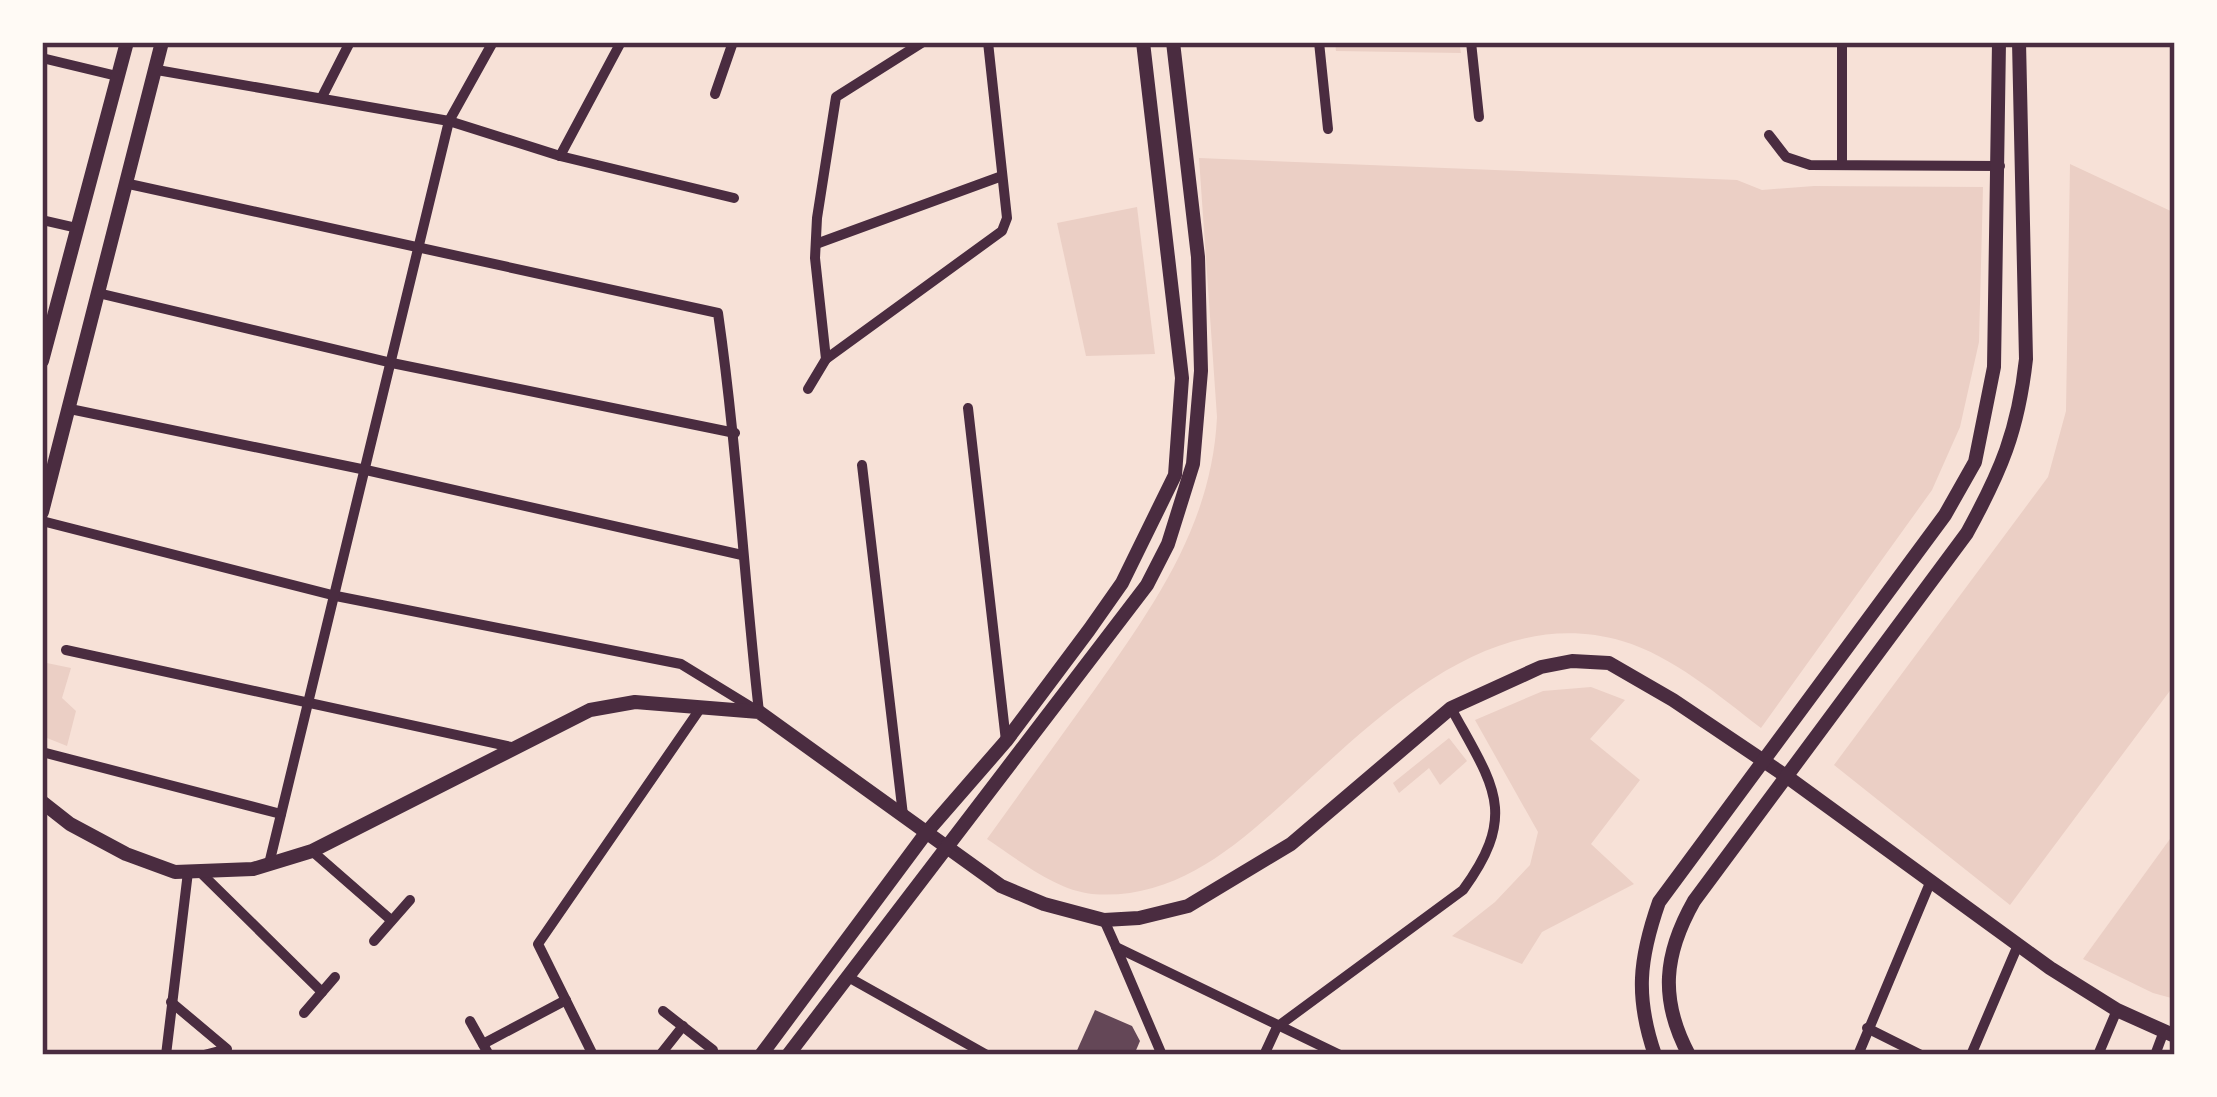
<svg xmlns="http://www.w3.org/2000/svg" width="2217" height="1097" font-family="Lato,sans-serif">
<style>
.green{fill:#ebcfc5}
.building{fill:#644757}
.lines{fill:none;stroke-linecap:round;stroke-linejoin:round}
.minor{stroke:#4a2c40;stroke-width:10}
.tertiary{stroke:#4a2c40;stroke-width:14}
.neatline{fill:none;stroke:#4a2c40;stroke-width:4.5}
</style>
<rect width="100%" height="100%" fill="#f7e1d7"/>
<!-- green -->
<g class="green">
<path d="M 1335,42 L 1459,42 L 1461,53 L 1336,51 Z"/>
<path d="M 1199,158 L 1737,180 L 1762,190 L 1814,186 L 1983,187 L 1979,342 L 1960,427 L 1932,490 L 1761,728 C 1719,696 1673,656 1622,641 C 1481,600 1364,732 1270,815 C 1219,860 1164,900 1092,894 C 1055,890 1017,859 987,839 C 1023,789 1059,739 1095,689 C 1155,604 1212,524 1217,417 Z"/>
<path d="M 2070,164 L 2175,213 L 2175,684 L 2010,905 L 1834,765 L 2048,477 L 2066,411 Z"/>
<path d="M 1137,207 L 1155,354 L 1086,356 L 1057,223 Z"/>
<path d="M 42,662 L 71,668 L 62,698 L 76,711 L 67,746 L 42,736 Z"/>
<path d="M 1591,687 L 1625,700 L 1590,739 L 1640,780 L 1591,844 L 1634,884 L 1542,932 L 1522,964 L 1452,936 L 1495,902 L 1530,865 L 1538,832 L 1475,720 L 1543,691 Z"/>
<path d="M 1449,738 L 1467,761 L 1440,785 L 1429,768 L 1399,793 L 1393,783 Z"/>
<path d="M 2175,832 L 2175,999 L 2153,993 L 2083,959 Z"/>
</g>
<!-- building -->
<path class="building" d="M 1095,1010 L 1132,1026 L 1140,1041 L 1134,1055 L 1075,1055 Z"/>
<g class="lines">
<!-- minor -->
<g class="minor">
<path d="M 1319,42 L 1328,129"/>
<path d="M 1471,42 L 1479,117"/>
<path d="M 1842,42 L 1842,163"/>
<path d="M 42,58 L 117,76"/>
<path d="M 157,70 L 449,121 L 560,156 L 734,198"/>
<path d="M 715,94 L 733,42"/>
<path d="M 322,97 L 350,42"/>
<path d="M 1769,135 L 1786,157 L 1810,165 L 2000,166"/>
<path d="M 560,156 L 621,42"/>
<path d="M 129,184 L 718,313 C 737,445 744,579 759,712"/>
<path d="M 42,220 L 77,228"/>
<path d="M 816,244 L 1002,176"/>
<path d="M 98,293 L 392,363 L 735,433"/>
<path d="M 826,359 L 815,258 L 817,218 L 836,97 L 923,42"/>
<path d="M 808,389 L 826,359 L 1002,231 L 1007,218 L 988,42"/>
<path d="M 968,408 L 1006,741"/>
<path d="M 70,409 L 366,470 L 742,555"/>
<path d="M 862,465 L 903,815"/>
<path d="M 42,521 L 336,596 L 681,664 L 756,710"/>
<path d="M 66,650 L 516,748"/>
<path d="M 42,752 L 281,814"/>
<path d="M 312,851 L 391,920"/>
<path d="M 269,864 L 449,121 L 493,42"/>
<path d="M 200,872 L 322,992"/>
<path d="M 1104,920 L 1116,947 L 1340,1055"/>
<path d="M 374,941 L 410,900"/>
<path d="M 1116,947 L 1162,1055"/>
<path d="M 848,977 L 987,1055"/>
<path d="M 171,1002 L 227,1049 L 204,1055"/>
<path d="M 663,1011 L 713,1050"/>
<path d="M 304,1013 L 335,977"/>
<path d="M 470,1021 L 489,1055"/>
<path d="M 1867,1028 L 1921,1055"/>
<path d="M 483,1044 L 566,1000"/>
<path d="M 166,1055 L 188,872"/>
<path d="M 593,1055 L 538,944 L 702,706"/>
<path d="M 660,1055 L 683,1026"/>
<path d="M 1264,1055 L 1277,1027 L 1463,890 C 1520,812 1492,784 1451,708"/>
<path d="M 1858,1055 L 1930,883"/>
<path d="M 1971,1055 L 2018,945"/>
<path d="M 2098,1055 L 2117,1010"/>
<path d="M 2155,1055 L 2164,1031"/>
</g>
<!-- tertiary -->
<g class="tertiary">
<path d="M 42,361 L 127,42"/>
<path d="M 42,512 L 162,42"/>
<path d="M 42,802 L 70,824 L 126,854 L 175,872 L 253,869 L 312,851 L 590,710 L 635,702 L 759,712 L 1001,886 L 1044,904 L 1104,920 L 1139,918 L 1188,906 L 1291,844 L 1451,708 L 1541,667 L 1572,661 L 1609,663 L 1673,700 L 1786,776 L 2050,968 L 2117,1010 L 2175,1036"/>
<path d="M 761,1055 L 926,833 L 1006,741 L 1089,630 L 1122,583 L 1175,475 L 1182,378 L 1143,42"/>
<path d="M 788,1055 L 1147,585 L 1168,544 L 1193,464 L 1201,371 L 1198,257 L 1173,42"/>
<path d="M 1655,1055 C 1635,997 1639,959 1659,902 L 1945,515 L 1975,462 L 1994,367 L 1999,42"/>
<path d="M 1689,1055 C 1659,999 1664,954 1694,901 L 1967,533 C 2001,471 2018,431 2026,359 L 2019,42"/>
</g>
</g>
<!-- border -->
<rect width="2217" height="1097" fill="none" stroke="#fffaf5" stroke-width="90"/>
<rect x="45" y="45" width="2127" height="1007" class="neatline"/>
</svg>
